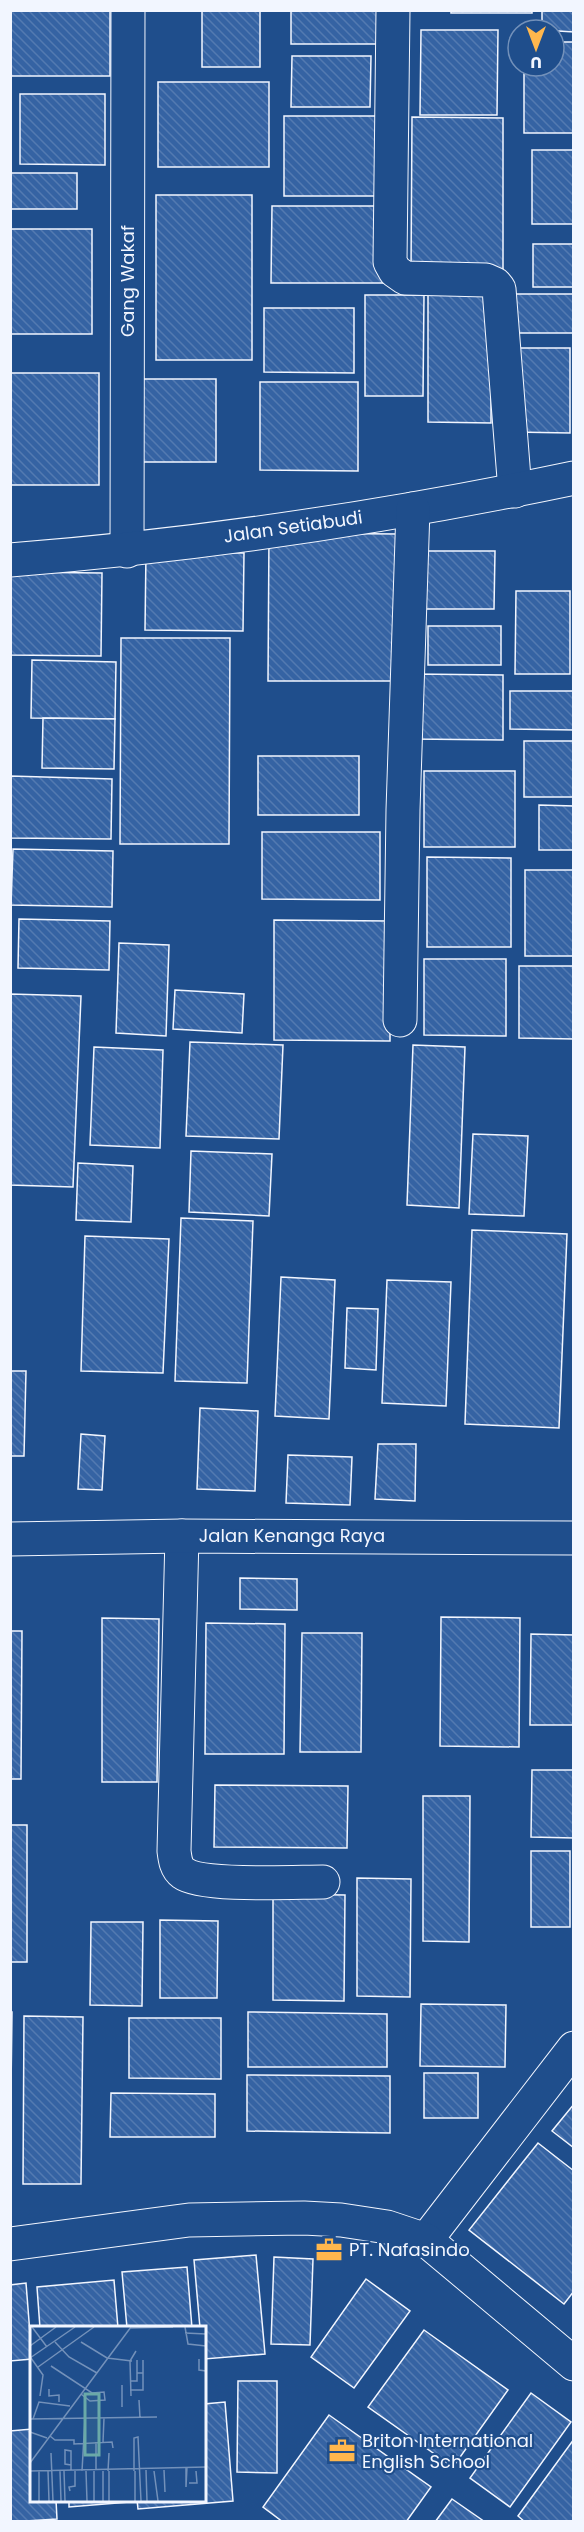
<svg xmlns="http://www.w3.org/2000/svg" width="584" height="2532" font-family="Poppins,sans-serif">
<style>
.building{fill:url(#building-back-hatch);stroke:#f2f6ff;stroke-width:1.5}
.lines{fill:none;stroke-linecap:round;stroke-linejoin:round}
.street-casing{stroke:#f2f6ff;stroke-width:35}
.street{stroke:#1f4e8c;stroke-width:33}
.labels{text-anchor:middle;stroke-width:4.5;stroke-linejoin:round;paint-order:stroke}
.street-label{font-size:18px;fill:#f2f6ff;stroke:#1f4e8c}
.poi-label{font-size:18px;fill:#f2f6ff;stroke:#1f4e8c;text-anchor:start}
.inset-road{fill:none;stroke:#7391ba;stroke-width:1.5}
.view{fill:#6aa9a8;fill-opacity:0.15;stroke:#6aa9a8;stroke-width:3}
.inset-edge{fill:none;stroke:#f2f6ff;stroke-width:3}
</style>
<defs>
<pattern id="building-back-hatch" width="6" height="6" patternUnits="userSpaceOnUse" patternTransform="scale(1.5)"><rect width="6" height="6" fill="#3563a3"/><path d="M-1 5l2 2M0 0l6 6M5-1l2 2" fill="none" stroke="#537ab1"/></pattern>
</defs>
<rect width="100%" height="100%" fill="#1f4e8c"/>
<!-- building -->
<g class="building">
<rect x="10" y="10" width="100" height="66"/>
<rect x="202" y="10" width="58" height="57"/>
<path d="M 291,10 L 384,10 L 383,44 L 291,44 Z"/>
<rect x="451" y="10" width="81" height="3"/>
<path d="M 542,10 L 574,10 L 574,32 L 542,30 Z"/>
<path d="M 421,30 L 498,30 L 497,115 L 420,115 Z"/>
<path d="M 554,42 L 574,42 L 574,133 L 524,133 L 524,66 L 554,66 Z"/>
<path d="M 292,56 L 371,56 L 370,107 L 291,107 Z"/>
<rect x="158" y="82" width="111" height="85"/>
<path d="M 20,94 L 105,94 L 105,165 L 20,164 Z"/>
<path d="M 284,116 L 379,116 L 378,196 L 284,196 Z"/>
<path d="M 412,117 L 503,118 L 503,273 L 411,273 Z"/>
<rect x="532" y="150" width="42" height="74"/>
<rect x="10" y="173" width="67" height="36"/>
<rect x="156" y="195" width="96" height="165"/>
<path d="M 272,206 L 383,206 L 383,283 L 271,283 Z"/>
<rect x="10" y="229" width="82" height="105"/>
<rect x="533" y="244" width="41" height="43"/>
<path d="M 428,292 L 491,292 L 491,423 L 428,422 Z"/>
<rect x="513" y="294" width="61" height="39"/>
<path d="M 365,295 L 424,295 L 423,396 L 365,396 Z"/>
<path d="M 264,308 L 354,308 L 354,373 L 264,372 Z"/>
<path d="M 513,348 L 570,348 L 570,433 L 513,432 Z"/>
<rect x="10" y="373" width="89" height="112"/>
<path d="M 142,379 L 216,379 L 216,462 L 141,462 Z"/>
<path d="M 260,382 L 358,382 L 358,471 L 260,470 Z"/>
<path d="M 269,533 L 398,534 L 397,681 L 268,681 Z"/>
<path d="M 415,551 L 495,551 L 494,609 L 415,609 Z"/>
<path d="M 146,552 L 244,553 L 243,631 L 145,630 Z"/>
<path d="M 10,572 L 102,573 L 101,656 L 10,655 Z"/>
<path d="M 516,591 L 570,591 L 570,674 L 515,674 Z"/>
<rect x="428" y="626" width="73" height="39"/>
<path d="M 121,638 L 230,638 L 229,844 L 120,844 Z"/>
<path d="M 32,660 L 116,662 L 115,719 L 31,718 Z"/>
<path d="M 413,674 L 503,675 L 503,740 L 413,739 Z"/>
<path d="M 510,691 L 574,691 L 574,730 L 510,729 Z"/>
<path d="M 43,718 L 115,719 L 114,769 L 42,768 Z"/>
<rect x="524" y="741" width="50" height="56"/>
<rect x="258" y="756" width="101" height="59"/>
<rect x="424" y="771" width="91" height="76"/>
<path d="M 10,776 L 112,779 L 111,839 L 10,838 Z"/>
<path d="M 539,805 L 574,806 L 574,850 L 539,850 Z"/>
<path d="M 262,832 L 380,832 L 380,900 L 262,899 Z"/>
<path d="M 13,849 L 113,851 L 112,907 L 11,905 Z"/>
<path d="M 427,857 L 511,858 L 511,947 L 427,947 Z"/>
<rect x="525" y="870" width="49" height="86"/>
<path d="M 19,919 L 110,921 L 109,970 L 18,968 Z"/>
<path d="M 274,920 L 390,921 L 390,1041 L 274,1040 Z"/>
<path d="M 119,943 L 169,945 L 166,1036 L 116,1033 Z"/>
<path d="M 424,959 L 506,959 L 506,1036 L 424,1035 Z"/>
<path d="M 519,966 L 574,966 L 574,1039 L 519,1038 Z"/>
<path d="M 175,990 L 244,994 L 242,1033 L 173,1029 Z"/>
<path d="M 10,994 L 81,996 L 73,1187 L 10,1185 Z"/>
<path d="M 190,1042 L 283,1045 L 279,1139 L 186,1136 Z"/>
<path d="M 413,1045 L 465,1047 L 459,1208 L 407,1205 Z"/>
<path d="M 94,1047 L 163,1050 L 160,1148 L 90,1145 Z"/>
<path d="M 473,1134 L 528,1136 L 524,1216 L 469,1214 Z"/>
<path d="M 191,1151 L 272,1154 L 269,1216 L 189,1212 Z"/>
<path d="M 78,1163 L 133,1166 L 131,1222 L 76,1220 Z"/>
<path d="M 181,1218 L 253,1221 L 247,1383 L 175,1381 Z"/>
<path d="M 472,1230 L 567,1234 L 559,1428 L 465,1424 Z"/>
<path d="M 85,1236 L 169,1239 L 163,1373 L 81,1371 Z"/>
<path d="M 281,1277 L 335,1280 L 329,1419 L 275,1416 Z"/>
<path d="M 387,1280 L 451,1282 L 446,1406 L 382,1403 Z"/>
<path d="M 347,1308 L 378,1309 L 376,1370 L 345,1368 Z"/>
<path d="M 10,1371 L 26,1371 L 24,1456 L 10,1456 Z"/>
<path d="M 200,1408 L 258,1411 L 255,1491 L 197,1489 Z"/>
<path d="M 81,1434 L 105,1436 L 102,1490 L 78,1489 Z"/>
<path d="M 378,1444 L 416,1444 L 415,1501 L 375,1499 Z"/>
<path d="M 288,1455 L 352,1457 L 350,1505 L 286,1503 Z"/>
<path d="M 240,1578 L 297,1579 L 297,1610 L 240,1609 Z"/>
<path d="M 441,1617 L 520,1618 L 519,1747 L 440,1746 Z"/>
<path d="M 102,1618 L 159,1619 L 157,1782 L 102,1782 Z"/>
<path d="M 206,1623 L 285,1624 L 284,1754 L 205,1754 Z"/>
<path d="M 10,1631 L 22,1631 L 21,1779 L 10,1779 Z"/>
<path d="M 302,1633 L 362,1633 L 361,1752 L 300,1752 Z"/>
<path d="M 531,1634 L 574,1635 L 573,1725 L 530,1725 Z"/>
<path d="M 532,1770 L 574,1770 L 574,1838 L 531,1837 Z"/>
<path d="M 215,1785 L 348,1786 L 347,1848 L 214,1847 Z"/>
<path d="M 423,1796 L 470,1796 L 469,1942 L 423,1941 Z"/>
<rect x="10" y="1825" width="17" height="137"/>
<rect x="531" y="1851" width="39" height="76"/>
<path d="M 357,1878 L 411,1879 L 410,1997 L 357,1996 Z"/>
<path d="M 273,1894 L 345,1895 L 344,2001 L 273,2000 Z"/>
<path d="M 160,1920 L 218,1921 L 217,1998 L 160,1998 Z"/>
<path d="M 91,1922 L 143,1922 L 142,2006 L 90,2005 Z"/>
<path d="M 421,2004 L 506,2005 L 505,2067 L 420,2066 Z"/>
<path d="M 10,2012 L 12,2012 L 10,2165 Z"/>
<path d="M 248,2012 L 387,2014 L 387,2067 L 248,2067 Z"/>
<path d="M 24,2016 L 83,2017 L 81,2184 L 23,2184 Z"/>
<path d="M 129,2018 L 221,2018 L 221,2079 L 129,2078 Z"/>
<rect x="424" y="2073" width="54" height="45"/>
<path d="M 247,2075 L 390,2076 L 390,2133 L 247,2131 Z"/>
<path d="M 111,2093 L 215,2094 L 215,2137 L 110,2137 Z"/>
<path d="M 574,2104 L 574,2148 L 552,2131 Z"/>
<path d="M 538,2143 L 574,2171 L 574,2291 L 564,2304 L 469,2230 Z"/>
<path d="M 256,2255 L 265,2354 L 204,2359 L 204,2328 L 200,2328 L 194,2260 Z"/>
<path d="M 274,2257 L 313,2259 L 310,2345 L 271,2344 Z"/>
<path d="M 187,2267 L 192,2328 L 127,2328 L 122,2272 Z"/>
<path d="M 366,2279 L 410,2311 L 354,2388 L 311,2357 Z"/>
<path d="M 114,2280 L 118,2328 L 40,2328 L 37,2287 Z"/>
<path d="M 26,2283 L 32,2359 L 10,2361 L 10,2285 Z"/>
<path d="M 424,2330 L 508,2390 L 453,2467 L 368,2407 Z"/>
<path d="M 238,2381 L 277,2381 L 277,2473 L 237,2472 Z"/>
<path d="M 531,2393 L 571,2422 L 510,2507 L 470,2478 Z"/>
<path d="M 225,2402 L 233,2501 L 138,2509 L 137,2500 L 204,2500 L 204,2404 Z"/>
<path d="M 329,2415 L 431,2487 L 406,2522 L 283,2522 L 263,2507 Z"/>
<path d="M 32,2429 L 32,2500 L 56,2500 L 57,2519 L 10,2522 L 10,2431 Z"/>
<path d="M 574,2439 L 574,2522 L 525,2522 L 518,2516 Z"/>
<path d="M 452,2499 L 485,2522 L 435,2522 Z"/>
<path d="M 69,2500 L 129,2500 L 129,2502 L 69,2507 Z"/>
</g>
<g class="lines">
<!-- street casing -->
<g class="street-casing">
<g id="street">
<path d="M 393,10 L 390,262 L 395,271 L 405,278 L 486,280 L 495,284 L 499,289 L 515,491"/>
<path d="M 127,551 L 128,10"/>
<path d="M 10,560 C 199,545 388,517 574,478"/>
<path d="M 400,1020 L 403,810 L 413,509"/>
<path d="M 182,1536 L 174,1851 C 175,1859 176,1868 183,1873 C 202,1887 294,1882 323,1882"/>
<path d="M 10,1539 L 182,1536 L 574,1538"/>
<path d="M 426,2240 L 574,2048"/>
<path d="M 10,2244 L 189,2220 L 304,2218 L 341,2220 L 387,2227 L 426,2240 L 574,2364"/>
</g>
</g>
<!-- street -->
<use href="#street" class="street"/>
</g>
<!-- icons -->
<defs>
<g id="office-bare" transform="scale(2.07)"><path d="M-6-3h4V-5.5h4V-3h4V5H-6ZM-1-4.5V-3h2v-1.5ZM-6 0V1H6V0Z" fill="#ffb74d" stroke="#1f4e8c" stroke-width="2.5" paint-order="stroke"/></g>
</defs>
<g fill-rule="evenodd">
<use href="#office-bare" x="329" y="2250"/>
<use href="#office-bare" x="342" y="2451"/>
</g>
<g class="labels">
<!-- street labels -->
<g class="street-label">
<text transform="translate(128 281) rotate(-90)" y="6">Gang Wakaf</text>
<text transform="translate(293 527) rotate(-8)" y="6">Jalan Setiabudi</text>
<text x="292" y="1542">Jalan Kenanga Raya</text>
</g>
<!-- poi labels -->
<g class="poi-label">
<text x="349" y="2256">PT. Nafasindo</text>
<text x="362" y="2447">Briton International<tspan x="362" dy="21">English School</tspan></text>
</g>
</g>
<!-- overview -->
<g transform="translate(30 2326)">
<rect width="176" height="176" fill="#1f4e8c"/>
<path class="inset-road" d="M 2,1 L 17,21M 155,1 L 158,18 L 176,20M 100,2 L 143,1M 155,7 L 176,8M 25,16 L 39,31 L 67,47M 51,16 L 77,32 L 102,35M 0,20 L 26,1M 0,32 L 45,1M 1,32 L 13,49 L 10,70M 169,33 L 169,44 L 176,45M 21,40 L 62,67 L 74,66 L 75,74 L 60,75 L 51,68M 8,41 L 64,1M 107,47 L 113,47 L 113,34M 100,55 L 107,55 L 107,34M 19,63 L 19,70 L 29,69 L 29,76M 100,64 L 113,64 L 113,47M 101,70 L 100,35 L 106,25M 109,74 L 110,92M 92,81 L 92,59M 0,93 L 127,91M 3,93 L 9,76 L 40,80M 0,106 L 17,112M 20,110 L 25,114 L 44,114 L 44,118 L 82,116 L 83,122M 73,116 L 74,92M 21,127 L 23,175M 0,137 L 101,1M 41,139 L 35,138 L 35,124 L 41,125 L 41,145M 156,141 L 156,161 L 157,141M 66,144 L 66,116M 116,144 L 117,175M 134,144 L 135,166M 0,145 L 176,141M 9,145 L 9,175M 18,145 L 19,175M 30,145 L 31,175M 34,145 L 35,175M 52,145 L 55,92M 56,145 L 57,175M 64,145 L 64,175M 78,145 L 79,127M 104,145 L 104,112 L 108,111 L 111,175M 105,145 L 105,175M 124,145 L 128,175M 159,157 L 167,157 L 166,145M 40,165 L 39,161 L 45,160 L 45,145M 73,175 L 73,145M 79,175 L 79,145"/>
<path class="view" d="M 55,68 L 69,68 L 69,129 L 55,129 Z"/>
<rect width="176" height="176" class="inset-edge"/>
</g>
<!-- border -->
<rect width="584" height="2532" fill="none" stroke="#f2f6ff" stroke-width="24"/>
<!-- north arrow -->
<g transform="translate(536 48) rotate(180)"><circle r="28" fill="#1f4e8c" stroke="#7391ba" stroke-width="1.5"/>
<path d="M0-4.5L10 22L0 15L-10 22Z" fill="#ffb74d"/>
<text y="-9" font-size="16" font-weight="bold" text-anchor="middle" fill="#f2f6ff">U</text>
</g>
</svg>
